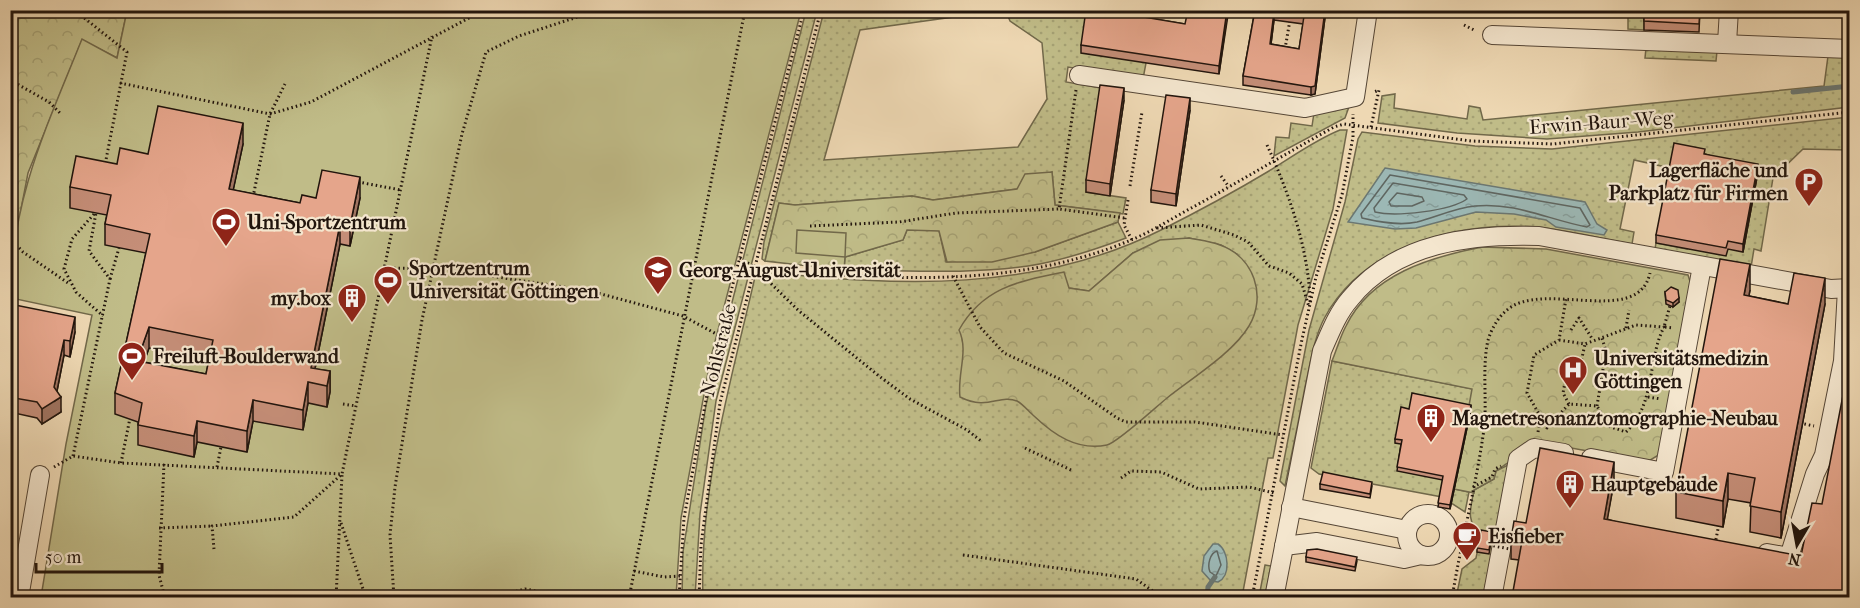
<svg xmlns="http://www.w3.org/2000/svg" width="1860" height="608" font-family="'IM FELL French Canon',serif">
<style>
.grass{fill:url(#grass-dots);stroke:#71684a;stroke-width:1.5;fill-rule:evenodd}
.forest{fill:url(#forest-crowns);stroke:#71684a;stroke-width:1.5}
.pitch{fill:#c0bc88;stroke:#71684a;stroke-width:1.5}
.water{fill:url(#water-ripples);stroke:#6b7772;stroke-width:1.5}
.lines{fill:none;stroke-linecap:round;stroke-linejoin:round}
.shore{stroke:#5f6661;stroke-width:1.5}
.stream{stroke:#6b7772;stroke-width:5}
.minor-casing{stroke:#554636;stroke-width:20}
.path{stroke:#22150d;stroke-width:3;stroke-dasharray:1.5 3;stroke-linecap:butt}
.minor{stroke:#f4e6ce;stroke-width:18}
.path-bridge{stroke:#22150d;stroke-width:3;stroke-dasharray:1.5 3;stroke-linecap:butt}
.wall{fill:#c58e78;stroke:#22150d;stroke-width:1.5;fill-rule:evenodd}
.shaded-wall{fill:#a07461;stroke:#22150d;stroke-width:1.5}
.building{fill:#e5a58b;stroke:#22150d;stroke-width:1.5;fill-rule:evenodd}
.labels{text-anchor:middle;stroke-width:4.5;stroke-linejoin:round;paint-order:stroke}
.street-label{font-size:20px;fill:#22150d;stroke:#f4e6ce}
.poi-label{font-size:20px;font-weight:bold;fill:#22150d;stroke:#f4e6ce;text-anchor:start}
</style>
<defs>
<pattern id="grass-dots" width="8" height="8" patternUnits="userSpaceOnUse" patternTransform="scale(1.5)"><rect width="8" height="8" fill="#c0bc88"/><path d="M2 2h.1M6 6h.1" fill="none" stroke="#a5a174" stroke-width="1.8" stroke-linecap="round"/></pattern>
<pattern id="forest-crowns" width="20" height="18" patternUnits="userSpaceOnUse" patternTransform="scale(1.5)"><rect width="20" height="18" fill="#c0bc88"/><path d="M2 6a3 3 0 1 1 6 0M12 15a3 3 0 1 1 6 0" fill="none" stroke="#a5a174"/></pattern>
<pattern id="water-ripples" width="26" height="14" patternUnits="userSpaceOnUse" patternTransform="scale(1.5)"><rect width="26" height="14" fill="#9cb8b5"/><path d="M2 4q2-2 4 0t4 0M15 11q2-2 4 0t4 0" fill="none" stroke="#869d9a"/></pattern>
</defs>
<rect width="100%" height="100%" fill="#eed8b3"/>
<filter id="stains"><feTurbulence type="fractalNoise" baseFrequency=".00333" numOctaves="4"/><feColorMatrix values="0 0 0 0 .2 0 0 0 0 .09 0 0 0 0 .02 0 0 0 .5 -.17"/></filter>
<radialGradient id="worn" r=".72"><stop offset=".6" stop-color="#630" stop-opacity="0"/><stop offset="1" stop-color="#630" stop-opacity=".3"/></radialGradient>
<!-- grass -->
<g class="grass">
<path d="M 806,11 L 817,11 L 716,401 L 700,514 L 695,597 L 682,597 L 683,552 L 706,405 Z"/>
<path d="M 824,11 L 997,11 L 860,30 L 824,160 L 1018,147 L 1047,99 L 1042,43 L 1010,21 L 1006,11 L 1088,11 L 1146,63 L 1143,79 L 1068,67 L 1066,82 L 1101,88 L 1086,192 L 1126,198 L 1123,214 L 1055,205 L 1052,172 L 1017,189 L 933,200 L 912,196 L 795,205 L 779,203 L 765,261 L 762,259 L 764,242 Z"/>
<path d="M 1628,11 L 1644,11 L 1644,30 L 1628,29 Z"/>
<path d="M 1646,48 L 1717,51 L 1716,61 L 1645,58 Z"/>
<path d="M 1828,56 L 1849,57 L 1849,107 L 1638,132 L 1547,139 L 1457,133 L 1378,123 L 1382,96 L 1395,94 L 1394,108 L 1467,119 L 1469,106 L 1480,108 L 1483,120 L 1824,86 Z"/>
<path d="M 1350,104 L 1345,118 L 1274,156 L 1276,137 L 1289,138 L 1291,123 L 1312,126 L 1314,113 Z"/>
<path d="M 1849,117 L 1849,150 L 1803,149 L 1773,178 L 1761,251 L 1754,249 L 1751,267 L 1655,249 L 1656,243 L 1687,249 L 1670,168 L 1634,160 L 1620,229 L 1634,232 L 1632,244 C 1603,239 1575,232 1546,228 C 1468,219 1366,242 1325,317 C 1314,337 1310,365 1305,387 C 1299,420 1292,453 1285,486 L 1280,481 L 1309,330 L 1345,202 L 1358,139 L 1362,132 L 1475,146 L 1552,149 Z"/>
<path d="M 1340,130 L 1347,130 L 1333,209 L 1298,325 L 1273,458 L 1268,458 L 1242,597 L 703,598 C 699,490 731,381 755,277 L 764,272 C 899,286 1036,293 1161,230 C 1197,212 1234,192 1269,171 C 1292,157 1315,140 1340,130 ZM 1189,238 L 1221,245 L 1237,254 L 963,344 L 962,337 L 1069,288 L 1089,291 L 1133,253 Z"/>
<path d="M 1118,222 L 1126,238 C 1094,250 1062,261 1028,266 C 967,275 905,270 844,270 L 845,257 L 903,240 L 907,230 L 939,230 L 946,262 L 1035,252 Z"/>
<path d="M 1332,361 L 1473,389 L 1454,489 L 1469,492 L 1465,512 L 1442,497 L 1319,474 L 1311,468 Z"/>
<path d="M 1512,463 L 1485,597 L 1456,598 L 1462,569 L 1476,558 L 1481,534 C 1465,522 1471,507 1474,490 L 1494,479 L 1496,471 Z"/>
<path d="M 1265,565 L 1271,566 L 1265,597 L 1259,597 Z"/>
</g>
<!-- forest -->
<g class="forest">
<path d="M 11,11 L 127,11 L 117,58 L 82,40 L 28,173 L 11,261 Z"/>
<path d="M 1052,172 L 1055,205 L 1120,213 L 1118,222 L 1035,252 L 992,262 L 947,262 L 939,231 L 907,230 L 903,240 L 845,257 L 844,270 L 765,261 L 779,203 L 795,205 L 912,196 L 933,200 L 1017,189 L 1025,174 Z"/>
<path d="M 1189,238 C 1199,240 1210,241 1220,245 C 1254,257 1267,296 1249,326 C 1233,353 1192,378 1167,398 C 1156,407 1117,443 1107,445 C 1077,451 1054,435 1034,416 C 1029,412 1023,404 1017,401 C 999,394 988,411 960,397 C 957,374 969,351 959,330 C 983,287 1020,281 1064,272 L 1069,288 L 1089,291 L 1133,253 L 1160,240 Z"/>
<path d="M 1482,247 L 1546,249 L 1688,275 L 1693,291 L 1662,453 L 1647,462 L 1539,442 L 1496,471 L 1494,479 L 1474,490 L 1474,493 L 1454,489 L 1472,389 L 1332,361 C 1337,349 1340,337 1346,326 C 1371,274 1431,257 1482,247 Z"/>
</g>
<!-- pitch -->
<g class="pitch">
<path d="M 127,11 L 801,11 L 711,357 L 681,518 L 676,597 L 41,597 L 66,444 L 92,315 L 11,298 C 10,202 47,126 82,39 L 117,58 Z"/>
<path d="M 797,230 L 846,233 L 845,257 L 796,253 Z"/>
</g>
<!-- water -->
<g class="water">
<path d="M 1385,168 L 1585,202 L 1597,224 L 1607,230 L 1604,235 L 1556,227 L 1546,220 L 1514,214 L 1476,212 L 1416,228 L 1395,229 L 1348,222 Z"/>
<path d="M 1213,544 L 1218,544 C 1229,551 1231,576 1218,582 L 1211,581 L 1202,571 L 1204,556 Z"/>
</g>
<g class="lines">
<!-- shore -->
<g class="shore">
<path d="M 1390,175 L 1580,208 L 1590,225 L 1587,227 C 1549,220 1516,202 1475,206 C 1455,208 1436,217 1417,222 C 1399,226 1379,222 1362,218 L 1361,214 Z"/>
<path d="M 1393,183 L 1464,195 L 1467,199 C 1450,211 1396,217 1375,212 L 1374,208 Z"/>
<path d="M 1397,193 L 1422,197 L 1424,201 L 1412,206 L 1391,206 L 1389,202 Z"/>
<path d="M 1217,551 L 1221,565 L 1216,576 L 1210,572 C 1207,565 1210,553 1217,551 Z"/>
</g>
<!-- stream -->
<g class="stream">
<path d="M 1793,92 L 1850,86"/>
<path d="M 1207,598 L 1208,587 L 1215,577"/>
</g>
<!-- minor casing -->
<g class="minor-casing">
<g id="minor">
<path d="M 1492,35 L 1850,49"/>
<path d="M 1727,43 L 1729,10"/>
<path d="M 1079,75 L 1305,108 L 1355,97 L 1368,10"/>
<path d="M 1591,458 L 1664,472 L 1702,266"/>
<path d="M 1291,507 L 1407,530"/>
<circle cx="1428" cy="535" r="21"/>
<path d="M 1284,546 L 1317,542 L 1404,559 L 1421,555"/>
<path d="M 1767,553 L 1789,557 L 1815,474 L 1824,455 L 1843,361 L 1847,289"/>
<path d="M 19,598 L 40,475"/>
<path d="M 1274,598 L 1322,351 C 1330,333 1337,314 1350,299 C 1396,242 1472,234 1539,236 L 1831,289 L 1850,288"/>
<path d="M 1492,598 L 1518,459 L 1534,448 L 1564,453"/>
</g>
</g>
<!-- path -->
<g class="path">
<path d="M 81,10 L 83,17 L 127,52 L 105,165"/>
<path d="M 1596,11 L 1608,10"/>
<path d="M 1155,21 L 1157,10"/>
<path d="M 1464,25 L 1476,31"/>
<path d="M 1285,49 L 1290,20"/>
<path d="M 10,80 L 49,102 L 61,114"/>
<path d="M 120,83 L 270,114 L 311,102 L 484,10"/>
<path d="M 1076,90 L 1059,209 L 1125,218"/>
<path d="M 1371,127 L 1379,90 L 1374,92"/>
<path d="M 1267,145 C 1289,193 1309,250 1310,302"/>
<path d="M 1221,176 L 1229,187"/>
<path d="M 358,182 L 401,190"/>
<path d="M 1130,186 L 1142,112"/>
<path d="M 253,197 L 270,114 L 285,84"/>
<path d="M 1128,200 L 1124,225 L 1132,240"/>
<path d="M 94,214 L 72,239 L 64,269 L 76,292 L 103,316"/>
<path d="M 810,226 L 899,222 L 956,213 L 1059,209"/>
<path d="M 1157,228 L 1201,225 L 1234,235 L 1248,242 L 1269,266 L 1289,273 L 1302,284 L 1309,307"/>
<path d="M 10,238 L 23,252 L 68,283"/>
<path d="M 740,258 L 754,267 L 799,311 L 879,376 L 910,399 L 967,430 L 981,441"/>
<path d="M 754,267 C 879,280 1013,290 1131,240 C 1153,231 1174,217 1195,206 C 1242,180 1287,153 1334,127 L 1344,124 L 1471,141 L 1553,144 L 1850,112"/>
<path d="M 385,268 L 444,269 L 590,291 L 683,316 L 720,336"/>
<path d="M 953,276 L 980,327 L 1004,353 L 1064,381 L 1117,418 L 1126,422 L 1195,422 L 1283,435"/>
<path d="M 110,279 L 119,248"/>
<path d="M 1671,302 L 1664,327 L 1673,328"/>
<path d="M 1626,328 L 1629,310"/>
<path d="M 1571,330 L 1579,318 L 1593,340"/>
<path d="M 1559,340 L 1585,344 L 1636,325 L 1664,327 C 1647,360 1656,404 1626,432 L 1608,426 L 1597,406 L 1569,404 L 1547,428 L 1527,393 L 1534,355 L 1559,340 L 1566,299"/>
<path d="M 1648,397 L 1661,399"/>
<path d="M 343,404 L 356,406"/>
<path d="M 1569,404 L 1563,393 L 1565,383 L 1578,376 L 1585,344"/>
<path d="M 1597,406 L 1606,351 L 1602,338"/>
<path d="M 1469,420 L 1484,423"/>
<path d="M 1800,423 L 1814,426"/>
<path d="M 1538,432 L 1541,417"/>
<path d="M 1025,448 L 1073,471"/>
<path d="M 73,456 L 110,279 L 89,251 L 96,213"/>
<path d="M 121,463 L 130,418"/>
<path d="M 164,464 L 159,575 L 165,598"/>
<path d="M 54,467 L 73,456 L 121,463 L 342,474 L 432,36"/>
<path d="M 217,467 L 221,447"/>
<path d="M 1121,478 L 1131,471 L 1161,472 L 1199,489 L 1249,487 L 1274,493"/>
<path d="M 1473,487 L 1492,477 L 1495,469 L 1501,466"/>
<path d="M 1438,516 L 1444,504"/>
<path d="M 341,523 L 366,598"/>
<path d="M 159,528 L 212,526"/>
<path d="M 1449,537 L 1467,541"/>
<path d="M 1715,544 L 1719,524"/>
<path d="M 214,549 L 212,526 L 294,517 L 342,474"/>
<path d="M 963,555 L 1136,579 L 1154,592 L 1157,598"/>
<path d="M 634,571 L 664,577 L 680,576"/>
<path d="M 336,598 L 342,475"/>
<path d="M 394,598 L 390,535 L 395,487 L 422,320 L 462,134 L 486,52 L 519,36 L 599,10"/>
<path d="M 490,598 L 525,589 L 573,598"/>
<path d="M 629,598 L 745,10"/>
<path d="M 679,598 L 684,518 L 714,357 L 804,10"/>
<path d="M 699,598 L 701,545 L 720,403 L 821,10"/>
<path d="M 1252,598 L 1301,344 L 1316,277 L 1342,195 L 1353,137 L 1353,114"/>
<path d="M 1452,598 C 1461,543 1475,490 1483,436 C 1488,406 1482,375 1487,345 C 1489,333 1497,318 1507,310 C 1543,279 1638,328 1650,273"/>
</g>
<!-- minor -->
<use href="#minor" class="minor"/>
<!-- path-bridge -->
<g class="path-bridge">
<path d="M 1467,541 L 1479,543"/>
<path d="M 1489,545 L 1515,550"/>
</g>
</g>
<!-- wall -->
<g class="wall">
<path d="M 1228,10 L 1219,74 L 1081,53 L 1081,45 L 1126,14 L 1185,24 Z"/>
<path d="M 1255,10 L 1326,10 L 1315,94 L 1311,95 L 1243,85 L 1243,76 ZM 1274,20 L 1303,24 L 1299,49 L 1271,44 Z"/>
<path d="M 1644,10 L 1700,10 L 1699,32 L 1644,30 Z"/>
<path d="M 1848,10 L 1850,10 L 1850,39 L 1847,38 Z"/>
<path d="M 1124,100 L 1110,196 L 1086,192 L 1086,180 Z"/>
<path d="M 1190,110 L 1176,206 L 1151,202 L 1151,190 Z"/>
<path d="M 243,144 L 233,190 L 300,203 L 316,198 L 360,198 L 350,246 L 340,244 L 315,369 L 330,371 L 330,392 L 327,407 L 308,403 L 303,430 L 253,421 L 247,452 L 197,442 L 194,457 L 138,445 L 138,422 L 115,414 L 115,393 L 146,253 L 105,245 L 105,224 L 107,215 L 70,208 L 70,187 L 117,164 L 148,154 ZM 149,348 L 209,360 L 206,374 L 144,362 Z"/>
<path d="M 1705,154 L 1758,172 L 1743,252 L 1728,249 L 1726,256 L 1656,243 L 1656,235 Z"/>
<path d="M 1750,290 L 1749,296 L 1788,304 L 1825,304 L 1781,538 L 1750,532 L 1751,503 L 1728,499 L 1723,527 L 1676,518 L 1676,492 Z"/>
<path d="M 1665,292 L 1679,302 L 1673,307 L 1666,304 Z"/>
<path d="M 10,304 L 75,332 L 70,357 L 64,355 L 57,391 L 61,412 L 42,424 L 37,418 L 14,413 L 14,410 L 10,409 Z"/>
<path d="M 1409,409 L 1471,409 L 1450,509 L 1438,507 L 1443,480 L 1397,471 L 1401,444 L 1395,443 L 1395,439 Z"/>
<path d="M 1614,482 L 1607,519 L 1850,597 L 1511,559 L 1511,539 L 1526,523 Z"/>
<path d="M 1320,484 L 1372,486 L 1370,498 L 1320,489 Z"/>
<path d="M 1492,536 L 1489,554 L 1477,552 L 1477,548 Z"/>
<path d="M 1306,557 L 1357,561 L 1355,571 L 1306,562 Z"/>
</g>
<!-- shaded-wall -->
<g class="shaded-wall">
<path d="M 1227,10 L 1228,15 L 1219,74 L 1219,66 Z"/>
<path d="M 1325,10 L 1326,10 L 1315,94 L 1311,95 L 1311,87 Z"/>
<path d="M 1274,12 L 1274,20 L 1270,52 L 1270,44 Z"/>
<path d="M 1124,88 L 1124,100 L 1110,196 L 1110,184 Z"/>
<path d="M 1190,98 L 1190,110 L 1176,206 L 1176,194 Z"/>
<path d="M 243,123 L 243,144 L 229,210 L 229,189 Z"/>
<path d="M 1758,164 L 1758,172 L 1743,252 L 1743,244 Z"/>
<path d="M 360,177 L 360,198 L 350,246 L 350,226 Z"/>
<path d="M 340,224 L 340,244 L 312,383 L 311,368 Z"/>
<path d="M 1750,264 L 1750,290 L 1744,321 L 1744,295 Z"/>
<path d="M 1825,278 L 1825,304 L 1781,538 L 1781,512 Z"/>
<path d="M 1679,298 L 1679,302 L 1673,307 L 1673,303 Z"/>
<path d="M 75,317 L 75,332 L 70,357 L 70,341 Z"/>
<path d="M 149,327 L 149,348 L 137,381 L 137,361 Z"/>
<path d="M 64,340 L 64,355 L 55,401 L 61,397 L 61,412 L 42,424 L 42,409 L 54,387 Z"/>
<path d="M 330,371 L 330,392 L 327,407 L 327,386 Z"/>
<path d="M 308,382 L 308,403 L 303,430 L 303,410 Z"/>
<path d="M 253,400 L 253,421 L 247,452 L 247,431 Z"/>
<path d="M 1471,405 L 1471,409 L 1450,509 L 1450,505 Z"/>
<path d="M 197,421 L 197,442 L 194,457 L 194,436 Z"/>
<path d="M 1614,462 L 1614,482 L 1604,538 L 1604,519 Z"/>
<path d="M 1728,473 L 1728,499 L 1723,527 L 1723,501 Z"/>
</g>
<!-- building -->
<g class="building">
<path d="M 1086,10 L 1126,10 L 1125,14 L 1185,24 L 1188,10 L 1227,10 L 1219,66 L 1081,45 Z"/>
<path d="M 1255,10 L 1325,10 L 1315,86 L 1311,87 L 1243,76 ZM 1274,12 L 1304,16 L 1299,49 L 1270,44 Z"/>
<path d="M 1644,10 L 1700,10 L 1699,24 L 1644,21 Z"/>
<path d="M 1848,10 L 1850,10 L 1850,33 L 1847,32 Z"/>
<path d="M 1100,85 L 1124,88 L 1110,184 L 1086,180 Z"/>
<path d="M 1166,95 L 1190,98 L 1176,194 L 1151,190 Z"/>
<path d="M 158,106 L 243,123 L 229,189 L 300,203 L 302,195 L 316,198 L 322,170 L 360,177 L 350,226 L 340,224 L 311,368 L 330,371 L 327,386 L 308,382 L 303,410 L 253,400 L 247,431 L 197,421 L 194,436 L 138,425 L 142,403 L 115,393 L 150,234 L 105,224 L 111,195 L 70,187 L 76,156 L 117,164 L 120,148 L 148,154 ZM 149,327 L 213,340 L 206,374 L 137,361 Z"/>
<path d="M 1674,143 L 1705,149 L 1704,154 L 1758,164 L 1743,244 L 1728,241 L 1726,248 L 1656,235 Z"/>
<path d="M 1720,259 L 1750,264 L 1744,295 L 1788,304 L 1794,273 L 1825,278 L 1781,512 L 1750,506 L 1755,478 L 1728,473 L 1723,501 L 1676,492 Z"/>
<path d="M 1671,287 L 1678,290 L 1679,298 L 1673,303 L 1666,300 L 1665,292 Z"/>
<path d="M 10,304 L 75,317 L 70,341 L 64,340 L 54,387 L 61,397 L 42,409 L 37,402 L 14,398 L 15,395 L 10,394 Z"/>
<path d="M 1850,359 L 1850,597 L 1512,597 L 1522,541 L 1511,539 L 1514,521 L 1526,523 L 1540,448 L 1614,462 L 1604,519 L 1801,556 L 1812,503 L 1822,504 Z"/>
<path d="M 1412,393 L 1471,405 L 1450,505 L 1438,503 L 1443,476 L 1397,467 L 1402,440 L 1395,439 L 1401,407 L 1409,409 Z"/>
<path d="M 1323,472 L 1372,482 L 1370,494 L 1320,484 Z"/>
<path d="M 1481,530 L 1492,532 L 1489,550 L 1477,548 Z"/>
<path d="M 1317,549 L 1357,557 L 1355,567 L 1306,557 L 1307,550 Z"/>
</g>
<!-- icons -->
<defs>
<g id="parking-pin" transform="scale(1.5)"><path d="M0 17L-7.5 6A9.5 9.5 0 1 1 7.5 6Z" fill="#8f2418" stroke="#f4e6ce"/><path d="M-3.5-5.5H1a3.5 3.5 0 0 1 0 7H-1V5.5H-3.5ZM-1-3.4V-.6H.8a1.4 1.4 0 0 0 0-2.8Z" fill="#fff"/></g>
<g id="stadium-pin" transform="scale(1.5)"><path d="M0 17L-7.5 6A9.5 9.5 0 1 1 7.5 6Z" fill="#8f2418" stroke="#f4e6ce"/><path d="M0-5a6.5 5 0 1 0 0 10a6.5 5 0 1 0 0-10ZM-3.5-1.8h7v3.6h-7Z" fill="#fff"/></g>
<g id="university-pin" transform="scale(1.5)"><path d="M0 17L-7.5 6A9.5 9.5 0 1 1 7.5 6Z" fill="#8f2418" stroke="#f4e6ce"/><path d="M0-5L7-2L0 1L-7-2ZM-4 1L0 2.5L4 1V4Q0 6-4 4Z" fill="#fff"/></g>
<g id="building-pin" transform="scale(1.5)"><path d="M0 17L-7.5 6A9.5 9.5 0 1 1 7.5 6Z" fill="#8f2418" stroke="#f4e6ce"/><path d="M-4-6H4V6H1V3H-1V6H-4ZM-2.5-4.3h1.7v1.8h-1.7ZM.8-4.3h1.7v1.8H.8ZM-2.5-1h1.7V.8h-1.7ZM.8-1h1.7V.8H.8Z" fill="#fff"/></g>
<g id="hospital-pin" transform="scale(1.5)"><path d="M0 17L-7.5 6A9.5 9.5 0 1 1 7.5 6Z" fill="#8f2418" stroke="#f4e6ce"/><path d="M-5-5h3v3.5h4V-5h3V5h-3V1.5h-4V5h-3Z" fill="#fff"/></g>
<g id="cafe-pin" transform="scale(1.5)"><path d="M0 17L-7.5 6A9.5 9.5 0 1 1 7.5 6Z" fill="#8f2418" stroke="#f4e6ce"/><path d="M-5.5-4.5H6V0H3Q3 3.5 0 3.5H-2.5Q-5.5 3.5-5.5 0ZM3-3.2v2h1.7v-2ZM-6 4.5H4V6H-6Z" fill="#fff"/></g>
</defs>
<g fill-rule="evenodd">
<use href="#parking-pin" x="1809" y="182"/>
<use href="#stadium-pin" x="226" y="222"/>
<use href="#university-pin" x="658" y="270"/>
<use href="#stadium-pin" x="388" y="280"/>
<use href="#building-pin" x="352" y="298"/>
<use href="#stadium-pin" x="132" y="356"/>
<use href="#hospital-pin" x="1573" y="370"/>
<use href="#building-pin" x="1431" y="418"/>
<use href="#building-pin" x="1570" y="484"/>
<use href="#cafe-pin" x="1467" y="536"/>
</g>
<g class="labels">
<!-- street labels -->
<g class="street-label">
<text transform="translate(1601 122) rotate(-4)" y="7">Erwin-Baur-Weg</text>
<text transform="translate(718 350) rotate(-76)" y="7">Nohlstraße</text>
</g>
<!-- poi labels -->
<g class="poi-label">
<text x="1788" y="177" text-anchor="end">Lagerfläche und<tspan x="1788" dy="23">Parkplatz für Firmen</tspan></text>
<text x="247" y="229">Uni-Sportzentrum</text>
<text x="409" y="275">Sportzentrum<tspan x="409" dy="23">Universität Göttingen</tspan></text>
<text x="679" y="277">Georg-August-Universität</text>
<text x="331" y="305" text-anchor="end">my.box</text>
<text x="153" y="363">Freiluft-Boulderwand</text>
<text x="1594" y="365">Universitätsmedizin<tspan x="1594" dy="23">Göttingen</tspan></text>
<text x="1452" y="425">Magnetresonanztomographie-Neubau</text>
<text x="1591" y="491">Hauptgebäude</text>
<text x="1488" y="543">Eisfieber</text>
</g>
</g>
<!-- margin -->
<rect width="1860" height="608" fill="none" stroke="#eed8b3" stroke-width="36"/>
<rect x="12" y="12" width="1836" height="584" fill="none" stroke="#22150d" stroke-width="3"/>
<rect x="18" y="18" width="1824" height="572" fill="none" stroke="#22150d" stroke-width="1.5"/>
<!-- north arrow -->
<g transform="translate(1797 545) rotate(190)" stroke="#f4e6ce" stroke-width="4.5" paint-order="stroke">
<path d="M0-4.5L10 22L0 15L-10 22Z" fill="#22150d"/>
<text y="-9" font-size="16" font-weight="bold" text-anchor="middle" fill="#22150d">N</text>
</g>
<!-- scale -->
<path d="M36 563v9h126v-9" fill="none" stroke="#22150d" stroke-width="3"/>
<text x="45" y="563" font-size="18" fill="#22150d" stroke="#f4e6ce" stroke-width="4.5" paint-order="stroke">50 m</text>
<rect width="100%" height="100%" filter="url(#stains)"/>
<rect width="100%" height="100%" fill="url(#worn)"/>
</svg>
